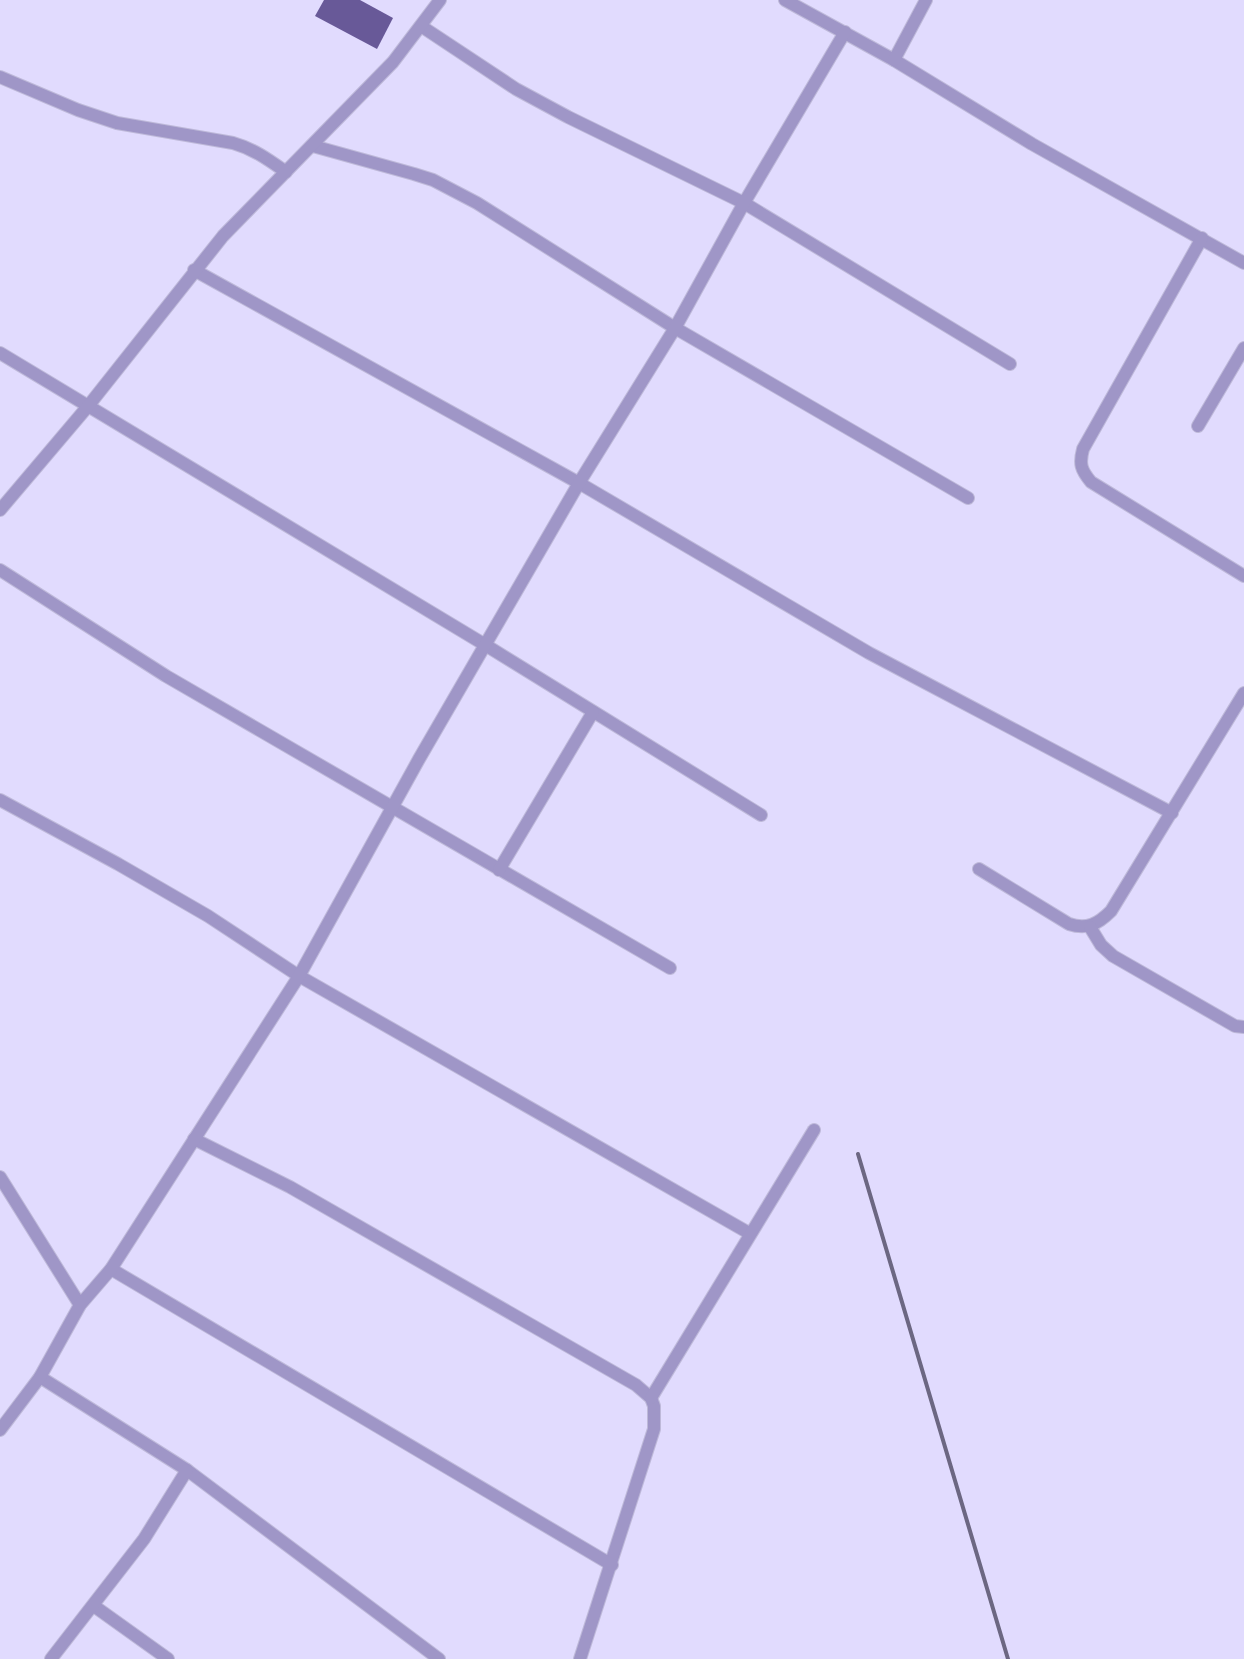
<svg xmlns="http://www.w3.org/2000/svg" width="1244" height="1659" font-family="Overpass,sans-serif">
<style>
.building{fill:#685998}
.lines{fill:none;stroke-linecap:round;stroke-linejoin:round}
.minor-casing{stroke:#beb9d9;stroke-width:14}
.minor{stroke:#9f96c7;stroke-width:12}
.rail{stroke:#6c6782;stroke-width:4}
</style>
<rect width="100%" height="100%" fill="#e1dbfe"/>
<!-- building -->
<path class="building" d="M 324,0 L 360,0 L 393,18 L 377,49 L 315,16 Z"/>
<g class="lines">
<!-- minor casing -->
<g class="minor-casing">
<g id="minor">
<path d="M 785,0 L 894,60 L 1032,144 L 1244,263"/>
<path d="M 421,26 L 516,89 L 568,117 L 744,203 L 1010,364"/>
<path d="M 894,60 L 926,0"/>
<path d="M 0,77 L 78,110 L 117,123 L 233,143 C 254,149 269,160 286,172"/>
<path d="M 313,146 L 414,174 L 433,180 L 477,203 L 675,328 L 968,498"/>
<path d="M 1202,238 L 1083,449 C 1079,464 1081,470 1091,482 L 1244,576"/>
<path d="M 194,270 L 579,483 L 869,653 L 1172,813"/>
<path d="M 0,353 L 487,646 L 761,815"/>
<path d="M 1198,426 L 1244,348"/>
<path d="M 0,510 L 89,405 L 223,236 L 393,62 L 440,0"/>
<path d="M 0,570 L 166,676 L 670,968"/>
<path d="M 0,800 L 118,864 L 208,916 L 299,976 L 749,1233"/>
<path d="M 979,869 L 1069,924 C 1087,930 1098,924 1111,911 L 1244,693"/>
<path d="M 499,870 L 593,712"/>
<path d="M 1090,927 L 1101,945 L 1113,956 L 1235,1026 L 1244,1027"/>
<path d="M 194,1139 L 290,1187 L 636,1385 L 651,1398 L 654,1406 L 654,1429 L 580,1659"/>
<path d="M 0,1177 L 80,1305"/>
<path d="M 111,1269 L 612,1565"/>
<path d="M 40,1377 L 187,1470 L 439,1659"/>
<path d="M 651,1398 L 814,1130"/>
<path d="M 0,1430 L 40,1377 L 80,1305 L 111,1269 L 299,976 L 419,759 L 579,483 L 675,328 L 744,203 L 845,32"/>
<path d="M 94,1606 L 168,1659"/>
<path d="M 51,1659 L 144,1539 L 187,1470"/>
</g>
</g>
<!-- minor -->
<use href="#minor" class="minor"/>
<!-- rail -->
<path class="rail" d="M 858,1154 L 1008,1659"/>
</g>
</svg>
